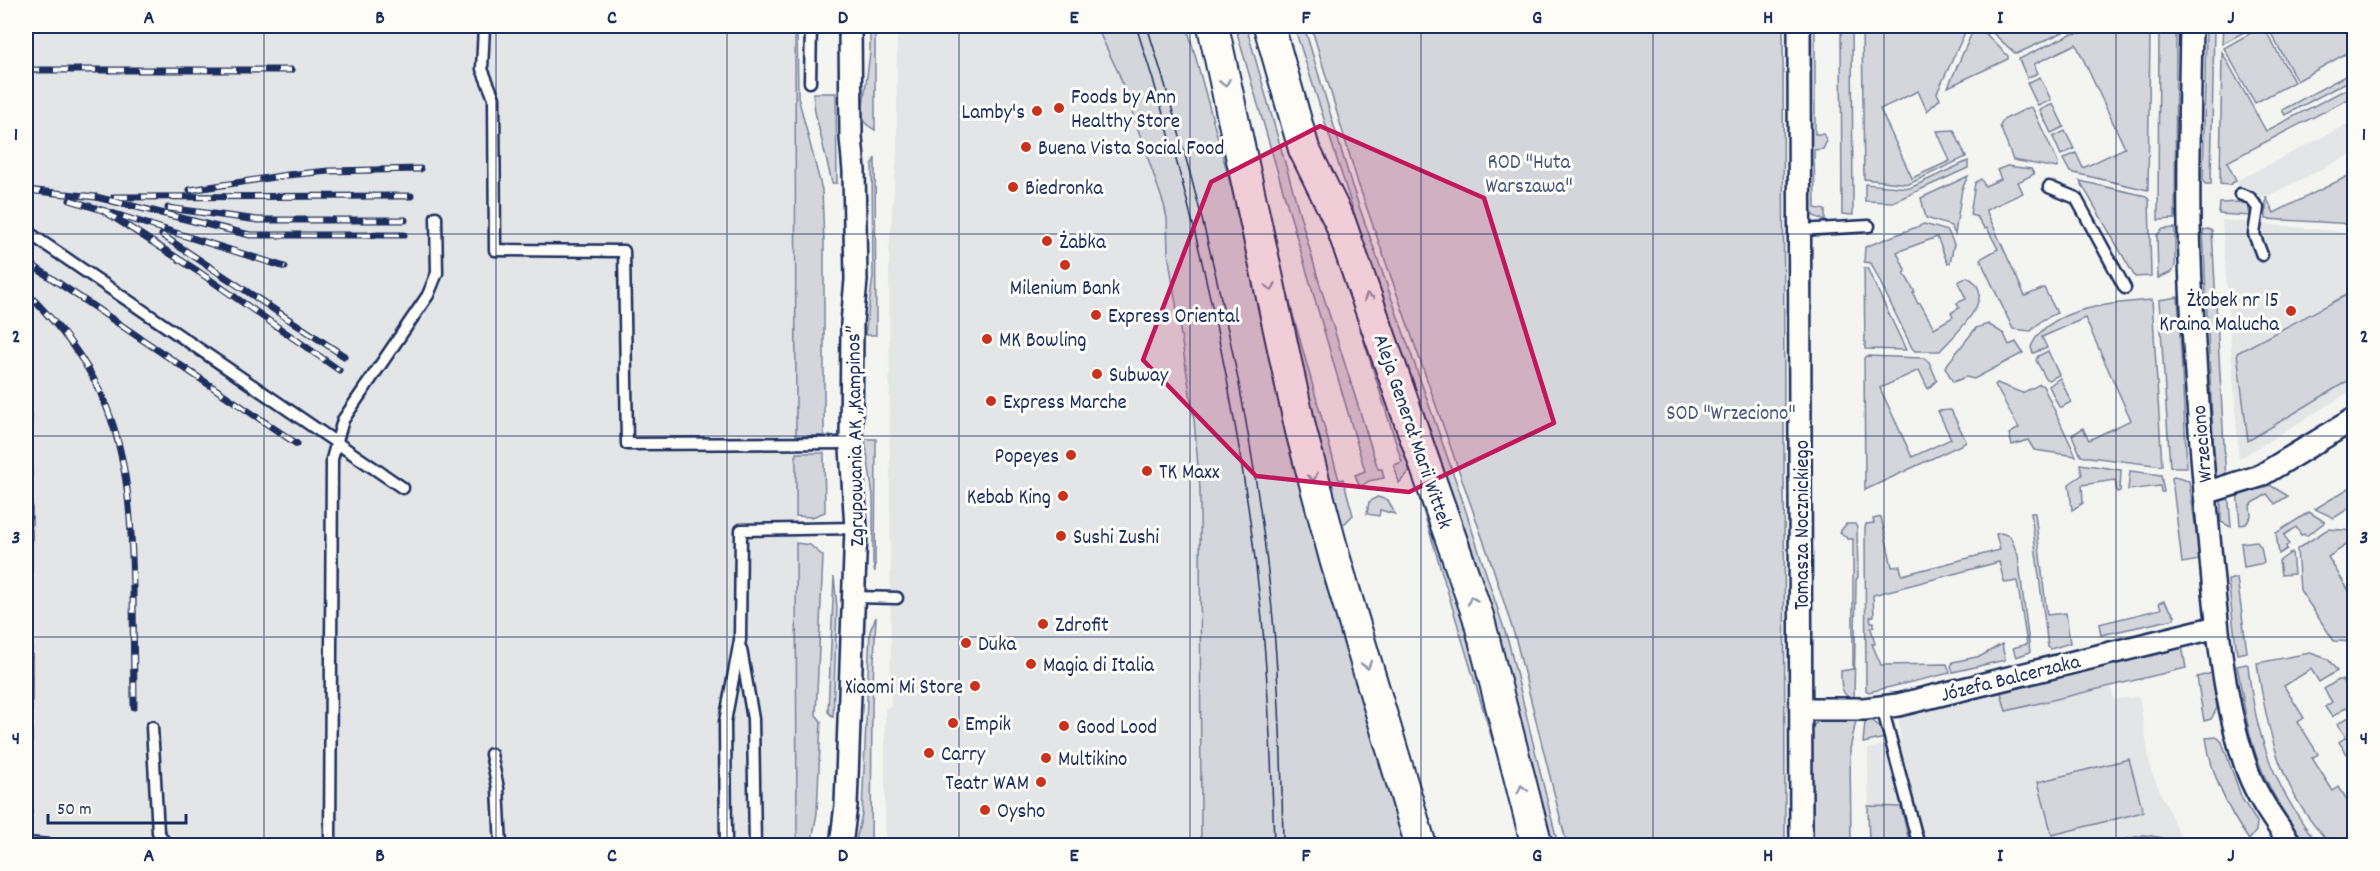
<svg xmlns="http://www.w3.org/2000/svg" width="2380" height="871" font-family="Dekko,sans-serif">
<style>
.built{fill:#e4e5e6}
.green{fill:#d4d6db;stroke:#78829c;stroke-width:1.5}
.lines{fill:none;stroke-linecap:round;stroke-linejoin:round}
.lane-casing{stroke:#1b2f5e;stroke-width:15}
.street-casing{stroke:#1b2f5e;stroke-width:26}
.secondary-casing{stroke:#1b2f5e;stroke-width:34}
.lane{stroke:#fdfcf7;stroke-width:10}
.street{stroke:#fdfcf7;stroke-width:21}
.secondary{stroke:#fdfcf7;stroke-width:30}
.tram{stroke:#1b2f5e;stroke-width:1.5}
.rail-casing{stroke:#1b2f5e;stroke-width:7}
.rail{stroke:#fdfcf7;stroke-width:4.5;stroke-dasharray:14;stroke-linecap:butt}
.oneway{stroke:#8c96aa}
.marked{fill:#c2185b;fill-opacity:0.2;stroke:#c2185b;stroke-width:4.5;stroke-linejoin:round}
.grid{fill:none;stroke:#1b2f5e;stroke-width:1.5;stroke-opacity:0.55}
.poi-dot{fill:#c8321e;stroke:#fdfcf7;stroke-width:2}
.labels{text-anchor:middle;stroke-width:6;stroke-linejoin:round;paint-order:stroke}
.poi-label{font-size:21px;fill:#1b2f5e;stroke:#fdfcf7;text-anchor:start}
.park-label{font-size:21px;fill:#49597d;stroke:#fdfcf7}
.street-label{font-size:21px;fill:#1b2f5e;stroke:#fdfcf7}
.neatline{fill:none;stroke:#1b2f5e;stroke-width:2}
.grid-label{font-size:20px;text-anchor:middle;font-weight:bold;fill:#1b2f5e}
</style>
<rect width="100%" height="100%" fill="#f4f4f1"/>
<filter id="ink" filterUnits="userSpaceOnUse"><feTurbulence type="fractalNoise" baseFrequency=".0167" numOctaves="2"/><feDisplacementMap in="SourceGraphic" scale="12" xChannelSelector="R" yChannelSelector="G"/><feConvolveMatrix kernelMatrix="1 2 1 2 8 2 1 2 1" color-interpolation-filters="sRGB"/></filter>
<g filter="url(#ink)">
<!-- built -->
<g class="built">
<path d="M 26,26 L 795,26 L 797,845 L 26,845 Z"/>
<path d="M 897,26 L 1096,26 L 1119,74 L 1167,218 L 1168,253 L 1194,419 L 1200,489 L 1201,845 L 885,846 L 885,708 L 891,707 L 889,251 L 897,152 Z"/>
<path d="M 2354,121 L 2354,153 L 2266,197 L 2243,202 L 2236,181 Z"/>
<path d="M 2222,220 L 2354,233 L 2354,389 L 2239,459 Z"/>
<path d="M 2106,664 L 2114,700 L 2139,696 L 2151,771 L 2184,845 L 1869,845 L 1868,749 L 1901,741 L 1898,714 Z"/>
</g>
<!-- green -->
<g class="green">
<path d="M 795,26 L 797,26 L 798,97 L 822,190 L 824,244 L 824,436 L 796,436 Z"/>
<path d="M 870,26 L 875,26 L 875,130 L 866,124 L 862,115 L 870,53 Z"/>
<path d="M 1096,26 L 1187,26 L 1245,237 L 1285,422 L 1411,845 L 1201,845 L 1200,489 L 1194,419 L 1168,253 L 1167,218 L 1164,205 L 1119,74 Z"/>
<path d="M 1235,26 L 1246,26 L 1320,285 L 1378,469 L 1382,469 L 1384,478 L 1369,481 L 1360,487 L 1355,475 L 1365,471 Z"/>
<path d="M 1294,26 L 1304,26 L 1352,186 L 1460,493 L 1509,644 L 1558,845 L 1552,845 L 1502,646 L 1476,560 L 1367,253 Z"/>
<path d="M 1311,26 L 1783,26 L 1785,845 L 1567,845 L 1516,640 L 1493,568 L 1358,183 Z"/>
<path d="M 1808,26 L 1815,26 L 1815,134 L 1823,134 L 1827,141 L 1823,149 L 1814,150 L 1815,208 L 1825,210 L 1825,221 L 1814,216 L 1809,207 Z"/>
<path d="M 1841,26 L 1852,26 L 1853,215 L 1842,214 Z"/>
<path d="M 1862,26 L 1892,26 L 1895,31 L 1913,26 L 1916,29 L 1922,26 L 1968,26 L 1937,93 L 1940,99 L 1927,111 L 1918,91 L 1880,109 L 1912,178 L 1950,161 L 1937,131 L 1954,130 L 1966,157 L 1909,184 L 1864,179 Z"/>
<path d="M 1975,26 L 1978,26 L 2008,56 L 2008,59 L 1948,87 Z"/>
<path d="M 1985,26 L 2076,26 L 2016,54 Z"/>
<path d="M 2100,26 L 2150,28 L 2148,190 L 2070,172 L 2063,159 L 2076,153 L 2083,168 L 2125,148 L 2076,44 L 2034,64 L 2038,73 L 2027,78 L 2019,59 L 2071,34 L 2087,32 Z"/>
<path d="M 2159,26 L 2172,26 L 2176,30 L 2175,219 L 2158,220 Z"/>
<path d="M 2206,26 L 2214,26 L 2211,184 L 2205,184 L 2203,180 Z"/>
<path d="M 2223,26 L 2255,26 L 2222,44 Z"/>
<path d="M 2263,26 L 2294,82 L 2255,103 L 2224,48 Z"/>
<path d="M 2267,26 L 2354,26 L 2354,49 L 2297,81 Z"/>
<path d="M 2222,52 L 2266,131 L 2354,85 L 2354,96 L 2227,162 L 2236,181 L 2229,185 L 2220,184 Z"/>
<path d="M 2354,71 L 2354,78 L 2285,115 L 2282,110 Z"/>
<path d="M 2040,77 L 2051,100 L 2038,106 L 2027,83 Z"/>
<path d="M 813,93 L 836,93 L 837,183 L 832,183 L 815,112 Z"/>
<path d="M 2053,104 L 2064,127 L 2051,133 L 2040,110 Z"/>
<path d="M 2030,107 L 2033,109 L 2058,163 L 2057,168 L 2013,160 L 2000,126 L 2003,120 Z"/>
<path d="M 2065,131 L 2074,149 L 2061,155 L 2053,137 Z"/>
<path d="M 875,158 L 876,335 L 865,335 L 873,277 L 872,165 Z"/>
<path d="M 1968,161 L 1968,168 L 1893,202 L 1865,201 L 1865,184 L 1910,188 Z"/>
<path d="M 2007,166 L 2031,169 L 2034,174 L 2018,182 L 2023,193 L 1986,210 L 2025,296 L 2044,288 L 2057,313 L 2042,320 L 2031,331 L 2013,329 L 1980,259 L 1998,249 L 1987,228 L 1985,229 L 1977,217 L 1970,215 L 1975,183 L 1981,179 L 1985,186 L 2001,179 L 1997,170 Z"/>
<path d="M 2354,173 L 2354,224 L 2266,219 L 2266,197 L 2274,213 Z"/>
<path d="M 1968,176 L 1962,189 L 1955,234 L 1951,226 L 1926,218 L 1921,198 Z"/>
<path d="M 2080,181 L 2146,196 L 2149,200 L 2151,276 L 2135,277 Z"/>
<path d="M 2239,202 L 2247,205 L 2251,216 L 2219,214 L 2220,203 Z"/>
<path d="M 1924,224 L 1948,231 L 1954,244 L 1950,263 L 1948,264 L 1937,237 L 1897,252 L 1906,272 L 1904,273 L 1915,292 L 1913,293 L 1918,304 L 1920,303 L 1934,328 L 1953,317 L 1951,313 L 1959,308 L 1957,303 L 1966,299 L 1958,282 L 1967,277 C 2001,294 1956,333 1940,351 L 1915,351 L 1912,348 L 1871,263 L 1864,262 L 1865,247 Z"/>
<path d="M 2175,228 L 2175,266 L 2172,272 L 2158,278 L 2157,235 L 2163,229 Z"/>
<path d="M 2208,229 L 2212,231 L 2226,481 L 2215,481 L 2203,230 Z"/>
<path d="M 1280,268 L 1339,480 L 1343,479 L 1353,515 L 1339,529 L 1297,372 Z"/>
<path d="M 1864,268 L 1867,268 L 1906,350 L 1865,349 Z"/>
<path d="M 1347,287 L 1467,623 L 1524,845 L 1411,470 L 1399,483 L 1394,465 L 1402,462 Z"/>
<path d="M 2354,291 L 2354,377 L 2248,441 L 2237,353 Z"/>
<path d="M 2178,297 L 2187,467 L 2172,467 L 2170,466 L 2159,300 Z"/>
<path d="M 2152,300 L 2162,466 L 2081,456 L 2072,435 L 2083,428 L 2089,440 L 2131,420 L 2085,318 L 2042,337 L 2047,348 L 2033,353 L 2031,347 C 2047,307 2115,303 2152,300 Z"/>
<path d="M 1988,324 L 2004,334 L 2009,345 L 2016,342 L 2023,353 L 1974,379 L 1966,377 L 1953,382 L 1945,367 L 1976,328 Z"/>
<path d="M 2048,351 L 2059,375 L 2049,380 L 2046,379 L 2036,360 L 2038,356 Z"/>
<path d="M 1866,356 L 1924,358 L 1929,362 L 1937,380 L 1928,389 L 1919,370 L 1880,388 L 1912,457 L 1951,439 L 1938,411 L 1951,410 L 1966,441 L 1965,443 L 1865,490 L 1864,358 Z"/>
<path d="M 2060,378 L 2071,402 L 2062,407 L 2059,407 L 2049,386 Z"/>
<path d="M 1997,383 L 2022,393 L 2040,384 L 2043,386 L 2076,456 L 2034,450 L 2028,440 L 2012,445 L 2009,434 L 2019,428 L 1995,385 Z"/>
<path d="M 865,439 L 876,439 L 875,572 L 873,563 L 873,496 Z"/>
<path d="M 796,453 L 824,453 L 825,512 L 812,517 L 796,516 Z"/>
<path d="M 2080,464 L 2121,470 L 2120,491 L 2117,492 L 2115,480 L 2082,485 L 2083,503 L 2072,510 L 2069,484 L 2082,475 Z"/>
<path d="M 2130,471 L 2161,475 L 2164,492 L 2161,492 L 2160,486 L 2128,490 Z"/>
<path d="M 2174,477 L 2189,481 L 2200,560 L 2182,563 L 2172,478 Z"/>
<path d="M 2260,479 L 2288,496 L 2275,504 L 2267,494 L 2250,505 L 2251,516 L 2246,524 L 2240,525 L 2237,488 Z"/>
<path d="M 2352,486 L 2354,491 L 2354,505 L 2334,518 L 2315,509 Z"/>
<path d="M 2228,492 L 2231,527 L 2221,522 L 2221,499 Z"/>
<path d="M 1377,497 L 1388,500 L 1395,514 L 1380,510 L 1379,516 L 1367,514 L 1369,502 Z"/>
<path d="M 2309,512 L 2325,522 L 2306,536 L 2304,534 L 2301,535 L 2296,527 L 2284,535 L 2289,544 L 2286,546 L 2287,549 L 2279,554 L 2276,533 Z"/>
<path d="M 2031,513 L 2035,513 L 2047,615 L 2066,613 L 2070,643 L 2051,649 L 2048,647 Z"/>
<path d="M 1881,517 L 1892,567 L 1900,566 L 1902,575 L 2000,550 L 1996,534 L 2001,533 L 2010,536 L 2018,555 L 2030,652 L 2016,657 L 2013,648 L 2027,644 L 2017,581 L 2006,583 L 2004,581 L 1999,562 L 1873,595 L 1874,616 L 1870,617 L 1871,622 L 1874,622 L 1874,627 L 1871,628 L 1875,644 L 1872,644 L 1881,665 L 1947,664 L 1950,673 L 1869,692 L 1866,690 L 1865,528 L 1866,524 L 1874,523 L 1873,519 Z"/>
<path d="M 1846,524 L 1855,524 L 1857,528 L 1858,577 L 1856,580 L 1854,700 C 1840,695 1841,684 1841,671 L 1853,669 L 1853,539 L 1848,539 L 1840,532 Z"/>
<path d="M 2328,529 L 2354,531 L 2354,540 L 2328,557 L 2354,599 L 2354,642 L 2334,641 L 2300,590 L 2297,549 Z"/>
<path d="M 2256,541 L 2261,547 L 2264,563 L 2244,567 L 2241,543 Z"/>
<path d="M 796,543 L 810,545 L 823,556 L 816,715 L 821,721 L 817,813 L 811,846 L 797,845 Z"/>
<path d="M 2292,552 L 2294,574 L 2281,575 L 2279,561 Z"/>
<path d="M 834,577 L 837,607 L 833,717 L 828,712 Z"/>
<path d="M 2237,578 L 2247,652 L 2237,654 L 2228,580 Z"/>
<path d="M 2164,601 L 2175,616 L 2174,619 L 2101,635 L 2099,624 L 2161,609 L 2159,603 Z"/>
<path d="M 876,617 L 872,704 L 871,845 L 855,845 L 862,814 L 870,631 Z"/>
<path d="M 2002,644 L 2005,660 L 1953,672 L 1951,666 L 1953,662 L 1981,656 Z"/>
<path d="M 2182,646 L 2186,668 L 2006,711 L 2000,689 Z"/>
<path d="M 2310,653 L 2328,659 L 2337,671 L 2319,682 L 2311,669 L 2284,686 L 2304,718 L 2298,722 L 2318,754 L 2312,758 L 2333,791 L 2339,787 L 2354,811 L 2354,845 L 2332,845 C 2281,796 2267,730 2257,663 Z"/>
<path d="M 2246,664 L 2248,665 C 2255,734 2273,785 2315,840 L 2316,842 L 2308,845 C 2278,809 2256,768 2247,721 C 2243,703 2241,684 2237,666 Z"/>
<path d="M 2212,673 L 2217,708 L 2211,719 L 2204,721 L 2197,677 Z"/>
<path d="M 2338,680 L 2342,680 L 2354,699 L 2354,702 L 2332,717 L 2325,707 L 2332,702 L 2324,689 Z"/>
<path d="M 2354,714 L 2354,749 L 2347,754 L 2339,742 L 2346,737 L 2337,724 Z"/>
<path d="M 1829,718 L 1856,721 L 1850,749 L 1851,845 L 1811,846 L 1810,734 C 1812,723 1819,719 1829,718 Z"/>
<path d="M 1869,718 L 1879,726 L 1885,738 L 1863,743 L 1865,722 Z"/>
<path d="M 2217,737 L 2222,742 L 2242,799 L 2257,822 L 2256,831 L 2249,840 C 2228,811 2211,774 2206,738 Z"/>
<path d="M 2129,759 L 2143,812 L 2052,835 L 2038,782 Z"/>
<path d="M 1868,806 L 1901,807 L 1910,845 L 1869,845 Z"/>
<path d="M 2144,835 L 2163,838 L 2175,845 L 2101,845 Z"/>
</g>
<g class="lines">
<!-- lane casing -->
<g class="lane-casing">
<g id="lane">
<path d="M 484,26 L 482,69 L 494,98 L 495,250 L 624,251 L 627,444 L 851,443"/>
<path d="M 810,82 L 811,26"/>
<path d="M 2049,187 L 2076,198 L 2125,288"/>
<path d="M 2240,194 L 2250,198 L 2258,208 L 2254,234 L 2262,255"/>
<path d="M 1800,230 L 1869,226"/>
<path d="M 26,231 L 403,488"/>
<path d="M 854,597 L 897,598"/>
<path d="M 741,649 L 753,719 L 755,846"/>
<path d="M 1882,707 L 1919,846"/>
<path d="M 152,727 L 158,832 L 167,846"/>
<path d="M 491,754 L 498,788 L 501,846"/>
<path d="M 26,843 L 62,846"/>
<path d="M 330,846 L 332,459 L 343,420 L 428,295 L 437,273 L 436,217"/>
<path d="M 726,846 L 725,722 L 740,640 L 741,530 L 856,528"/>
</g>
</g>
<!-- street casing -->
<g class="street-casing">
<g id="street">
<path d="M 1799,26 L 1801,846"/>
<path d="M 2191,26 C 2190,92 2188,158 2189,225 C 2191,326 2199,426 2208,527 C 2216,609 2220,694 2248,772 C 2258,799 2276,823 2292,846"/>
<path d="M 2205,493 L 2260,476 L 2354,419"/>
<path d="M 1802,709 L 1864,709 L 1898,705 L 2217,627"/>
<path d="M 841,846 L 846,805 L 856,528 L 851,448 L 852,323 L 856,280 L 854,171 L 851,137 L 850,26"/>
</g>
</g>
<!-- secondary casing -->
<g class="secondary-casing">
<g id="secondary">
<path d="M 1213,26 L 1301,431 L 1335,559 L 1421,846"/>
<path d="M 1269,26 L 1304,149 L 1340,222 L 1478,616 L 1537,846"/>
</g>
</g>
<!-- lane -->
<use href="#lane" class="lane"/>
<!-- street -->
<use href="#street" class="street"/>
<!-- secondary -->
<use href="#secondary" class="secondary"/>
<!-- tram -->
<g class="tram">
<path d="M 1136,26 C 1199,218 1241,418 1262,619 C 1269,694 1272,770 1274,846"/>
<path d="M 1147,26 C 1208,219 1254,417 1273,619 C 1280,694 1282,770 1283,846"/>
</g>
<!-- rail casing -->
<g class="rail-casing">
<g id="rail">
<path d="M 26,70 L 291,70"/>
<path d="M 26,190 L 96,197 L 250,235 L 404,235"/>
<path d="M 190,190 L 287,175 L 329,171 L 420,169"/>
<path d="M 114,197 L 411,196"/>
<path d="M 70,200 L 285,267"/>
<path d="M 168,208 L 258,220 L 405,220"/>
<path d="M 104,211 L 199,272 L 339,370"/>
<path d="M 162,235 L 344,356"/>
<path d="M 26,261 L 297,444"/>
<path d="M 26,292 C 49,315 71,340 88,369 C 129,438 131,512 133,589 C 133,629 134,668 134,707"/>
<path d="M 29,813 L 29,414"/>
</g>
</g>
<!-- rail -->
<use href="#rail" class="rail"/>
</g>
<!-- one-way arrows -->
<defs><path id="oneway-chevron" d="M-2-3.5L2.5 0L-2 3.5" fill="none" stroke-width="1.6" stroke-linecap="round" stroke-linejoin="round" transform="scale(1.5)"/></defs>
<g class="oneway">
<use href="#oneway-chevron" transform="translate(1225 83) rotate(78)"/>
<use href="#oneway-chevron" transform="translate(1271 287) rotate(78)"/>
<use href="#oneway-chevron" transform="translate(1368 297) rotate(-110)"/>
<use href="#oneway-chevron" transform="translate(1313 477) rotate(75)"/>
<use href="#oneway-chevron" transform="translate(1472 600) rotate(-109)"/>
<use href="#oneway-chevron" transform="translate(1367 665) rotate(73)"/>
<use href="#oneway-chevron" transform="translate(1522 789) rotate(-104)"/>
</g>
</g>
<!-- marked area -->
<path class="marked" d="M 1320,126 L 1484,198 L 1554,423 L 1409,492 L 1256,476 L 1143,360 L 1211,182 Z"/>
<!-- grid -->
<path class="grid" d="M 264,26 L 264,846M 496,26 L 496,846M 727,26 L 727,846M 959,26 L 959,846M 1190,26 L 1190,846M 1421,26 L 1421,846M 1653,26 L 1653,846M 1884,26 L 1884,846M 2116,26 L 2116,846M 26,234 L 2354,234M 26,436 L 2354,436M 26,637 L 2354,637"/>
<!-- markers -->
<g class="poi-dot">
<circle cx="1059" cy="108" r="6"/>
<circle cx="1037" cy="111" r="6"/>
<circle cx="1026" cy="147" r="6"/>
<circle cx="1013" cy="187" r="6"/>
<circle cx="1047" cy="241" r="6"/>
<circle cx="1065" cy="265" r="6"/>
<circle cx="2291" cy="311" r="6"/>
<circle cx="1096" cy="315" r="6"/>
<circle cx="987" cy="339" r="6"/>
<circle cx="1097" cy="374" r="6"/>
<circle cx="991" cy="401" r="6"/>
<circle cx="1071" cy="455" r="6"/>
<circle cx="1147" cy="471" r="6"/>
<circle cx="1063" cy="496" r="6"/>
<circle cx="1061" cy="536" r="6"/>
<circle cx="1043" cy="624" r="6"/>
<circle cx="966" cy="643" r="6"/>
<circle cx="1031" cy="664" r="6"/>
<circle cx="975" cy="686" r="6"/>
<circle cx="953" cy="723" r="6"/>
<circle cx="1064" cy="726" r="6"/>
<circle cx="929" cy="753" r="6"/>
<circle cx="1046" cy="758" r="6"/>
<circle cx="1041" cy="782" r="6"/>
<circle cx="985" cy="810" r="6"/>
</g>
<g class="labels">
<!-- poi labels -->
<g class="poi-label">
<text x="1071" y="103">Foods by Ann<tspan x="1071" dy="24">Healthy Store</tspan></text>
<text x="1025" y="118" text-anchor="end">Lamby's</text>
<text x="1038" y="154">Buena Vista Social Food</text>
<text x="1025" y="194">Biedronka</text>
<text x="1059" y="248">Żabka</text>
<text x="1065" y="294" text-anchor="middle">Milenium Bank</text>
<text x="2279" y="306" text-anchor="end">Żłobek nr 15<tspan x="2279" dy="24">Kraina Malucha</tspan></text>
<text x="1108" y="322">Express Oriental</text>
<text x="999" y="346">MK Bowling</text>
<text x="1109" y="381">Subway</text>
<text x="1003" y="408">Express Marche</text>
<text x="1059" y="462" text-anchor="end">Popeyes</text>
<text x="1159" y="478">TK Maxx</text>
<text x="1051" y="503" text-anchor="end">Kebab King</text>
<text x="1073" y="543">Sushi Zushi</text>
<text x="1055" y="631">Zdrofit</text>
<text x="978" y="650">Duka</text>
<text x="1043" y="671">Magia di Italia</text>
<text x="963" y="693" text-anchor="end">Xiaomi Mi Store</text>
<text x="965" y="730">Empik</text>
<text x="1076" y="733">Good Lood</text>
<text x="941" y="760">Carry</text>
<text x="1058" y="765">Multikino</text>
<text x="1029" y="789" text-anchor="end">Teatr WAM</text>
<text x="997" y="817">Oysho</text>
</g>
<!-- park labels -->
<g class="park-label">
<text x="1529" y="168">ROD "Huta<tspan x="1529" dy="24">Warszawa"</tspan></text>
<text x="1731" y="419">SOD "Wrzeciono"</text>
</g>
<!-- street labels -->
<g class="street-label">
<text transform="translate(1414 431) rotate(71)" y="7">Aleja Generał Marii Wittek</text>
<text transform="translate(854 436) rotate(-91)" y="7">Zgrupowania AK „Kampinos”</text>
<text transform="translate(2201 444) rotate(-95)" y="7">Wrzeciono</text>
<text transform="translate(1801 525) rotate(-90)" y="7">Tomasza Nocznickiego</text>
<text transform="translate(2010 677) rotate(-14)" y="7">Józefa Balcerzaka</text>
</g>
</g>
<!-- margin -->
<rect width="2380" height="871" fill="none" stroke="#fdfcf7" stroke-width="66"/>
<!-- scale -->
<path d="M48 814v9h138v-9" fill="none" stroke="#1b2f5e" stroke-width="3"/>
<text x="57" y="814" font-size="18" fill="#1b2f5e" stroke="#fdfcf7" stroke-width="4.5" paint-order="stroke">50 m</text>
<rect x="33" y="33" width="2314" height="805" class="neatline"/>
<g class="grid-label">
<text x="149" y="23">A</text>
<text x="380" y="23">B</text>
<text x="612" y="23">C</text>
<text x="843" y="23">D</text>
<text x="1074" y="23">E</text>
<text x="1306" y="23">F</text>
<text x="1537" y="23">G</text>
<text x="1768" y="23">H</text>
<text x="2000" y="23">I</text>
<text x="2231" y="23">J</text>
<text x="16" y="140">1</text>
<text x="2364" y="140">1</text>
<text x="16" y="342">2</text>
<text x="2364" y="342">2</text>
<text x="16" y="543">3</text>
<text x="2364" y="543">3</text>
<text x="16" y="744">4</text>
<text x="2364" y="744">4</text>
<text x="149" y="861">A</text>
<text x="380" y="861">B</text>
<text x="612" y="861">C</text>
<text x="843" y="861">D</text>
<text x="1074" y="861">E</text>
<text x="1306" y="861">F</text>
<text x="1537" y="861">G</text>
<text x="1768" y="861">H</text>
<text x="2000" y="861">I</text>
<text x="2231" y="861">J</text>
</g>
</svg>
